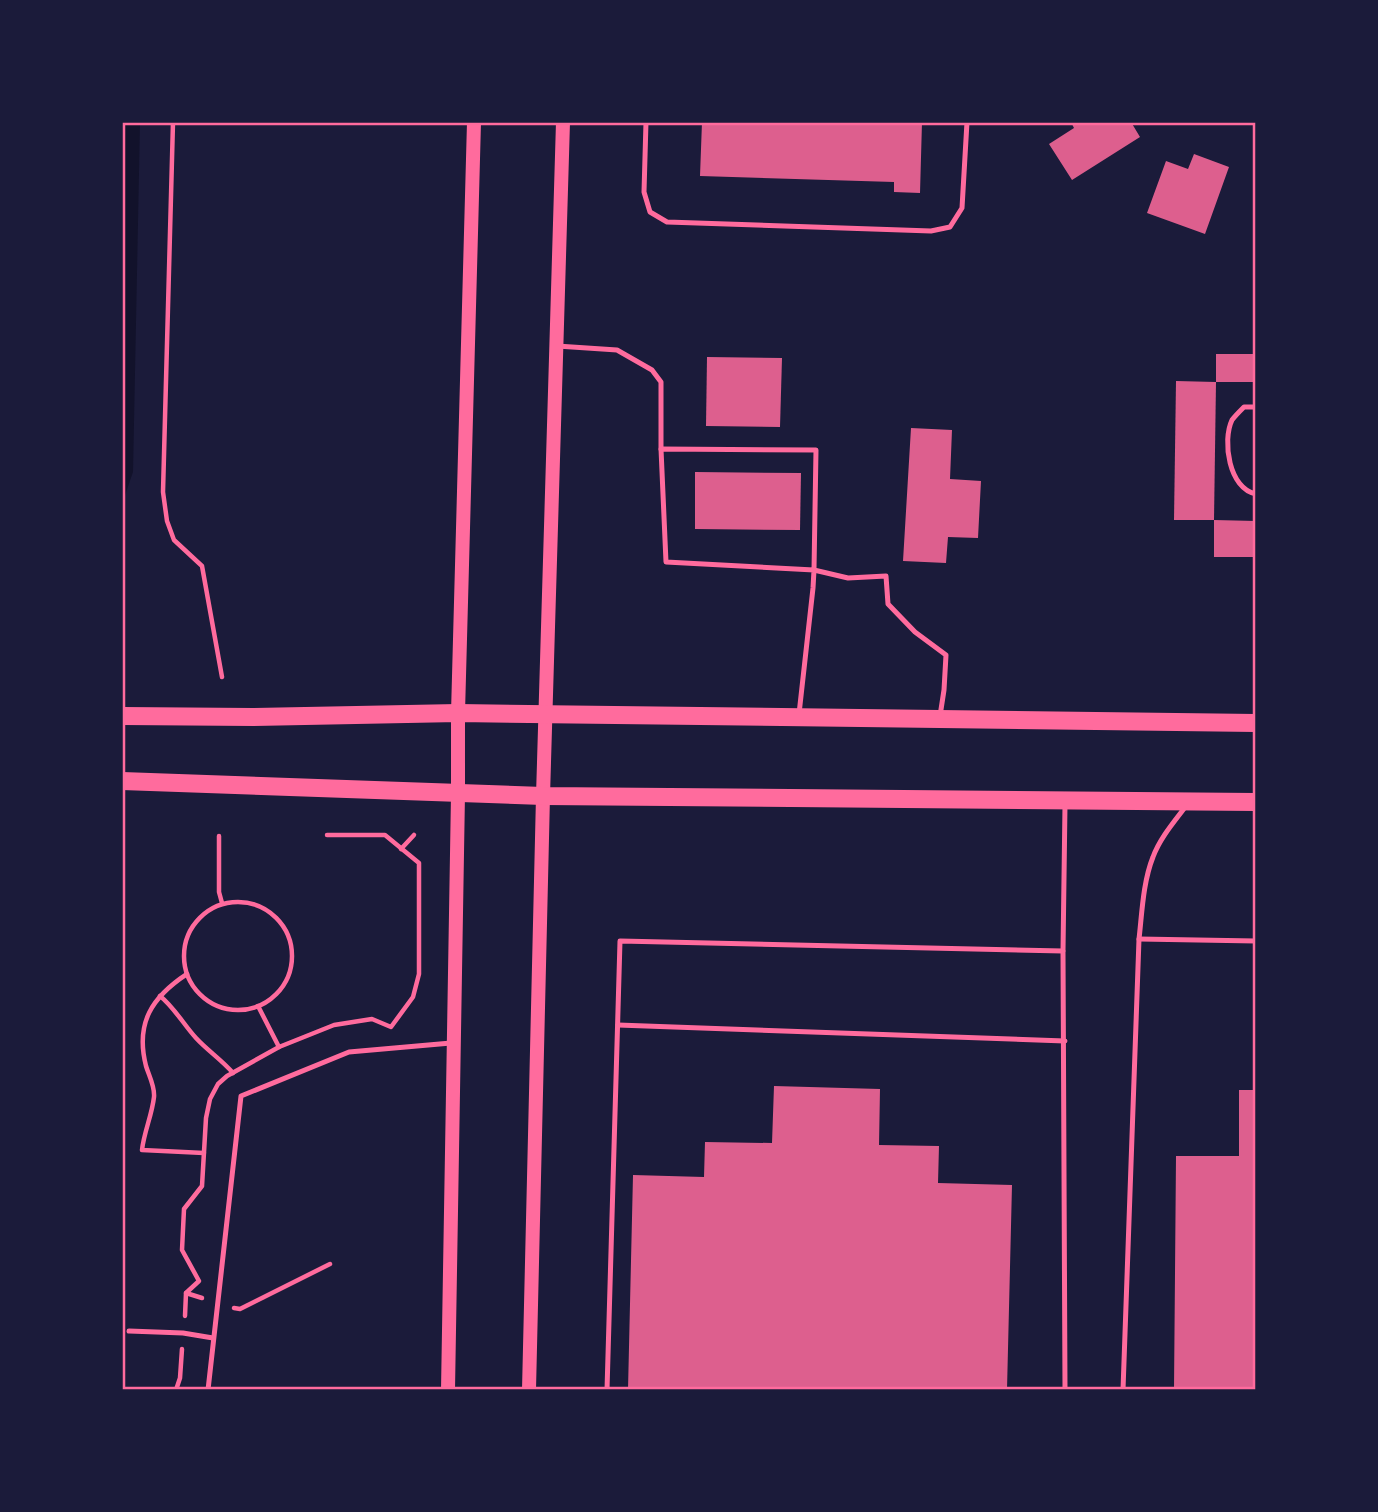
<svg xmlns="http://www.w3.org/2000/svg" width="1378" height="1512" font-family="'Noto Sans',sans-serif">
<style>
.water{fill:#12122b}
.building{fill:#dd5f8e}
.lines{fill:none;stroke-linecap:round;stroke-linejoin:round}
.path{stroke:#ff6b9d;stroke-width:4.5}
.service{stroke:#ff6b9d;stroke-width:5}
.secondary{stroke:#ff6b9d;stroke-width:14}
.primary{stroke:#ff6b9d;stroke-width:18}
.neatline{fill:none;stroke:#ff6b9d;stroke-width:2.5}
</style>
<rect width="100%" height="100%" fill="#1b1b3a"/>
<!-- water -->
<path class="water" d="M 140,122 L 133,472 L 123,501 L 122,123 Z"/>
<!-- building -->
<g class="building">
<path d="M 702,122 L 922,122 L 920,193 L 894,192 L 894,182 L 700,176 Z"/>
<path d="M 1071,122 L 1131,122 L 1140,137 L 1072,180 L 1049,144 L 1074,128 Z"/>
<path d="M 1194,154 L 1229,167 L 1205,234 L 1147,213 L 1166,161 L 1188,169 Z"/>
<rect x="1216" y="354" width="40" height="28"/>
<path d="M 707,357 L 782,358 L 780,427 L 706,426 Z"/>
<path d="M 1176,381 L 1216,382 L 1214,520 L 1174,520 Z"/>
<path d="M 911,428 L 952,430 L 950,479 L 981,481 L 978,538 L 948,537 L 946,563 L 903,561 Z"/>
<path d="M 695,472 L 801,473 L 800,530 L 695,529 Z"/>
<path d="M 1214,520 L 1256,521 L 1256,557 L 1214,557 Z"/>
<path d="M 774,1086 L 880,1089 L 879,1145 L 939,1146 L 938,1183 L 1012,1185 L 1007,1390 L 628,1390 L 633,1175 L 704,1177 L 705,1142 L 772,1143 Z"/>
<path d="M 1239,1090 L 1256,1090 L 1256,1390 L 1174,1390 L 1176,1156 L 1239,1156 Z"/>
</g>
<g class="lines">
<!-- path -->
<g class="path">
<path d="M 173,122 L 163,492 L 167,521 L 174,540 L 202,566 L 222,677"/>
<path d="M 219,836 L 219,892 L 222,903"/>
<path d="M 401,849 L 414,835"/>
<circle cx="238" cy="956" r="54"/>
<path d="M 187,974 C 152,997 135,1023 146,1066 C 149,1076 155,1086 154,1097 C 152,1115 144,1132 142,1150 L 204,1153"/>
<path d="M 160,996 C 174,1007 184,1025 196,1038 C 208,1051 222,1060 233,1073"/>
<path d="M 258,1006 L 279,1047"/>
<path d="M 186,1293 L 202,1298"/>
<path d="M 234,1308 L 240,1309 L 330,1264"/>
<path d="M 185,1316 L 186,1293 L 199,1281 L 182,1250 L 184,1209 L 202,1186 L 206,1118 L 210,1099 L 218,1084 L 227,1076 L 279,1047 L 334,1025 L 372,1019 L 391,1027 L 413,997 L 419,974 L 419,863 L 385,835 L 327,835"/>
<path d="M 176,1390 L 180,1378 L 182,1349"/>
</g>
<!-- service -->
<g class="service">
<path d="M 646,122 L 644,192 L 650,212 L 667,222 L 931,231 L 950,227 L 962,208 L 967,122"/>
<path d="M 557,346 L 617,350 L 652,370 L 661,382 L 661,449"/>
<path d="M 1256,407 L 1244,407 C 1240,411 1235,416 1232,420 C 1222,441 1229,489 1256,494"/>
<path d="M 799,714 L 813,588 L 814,570 L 816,450 L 661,449 L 666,562 L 814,570 L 848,578 L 886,576 L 888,604 L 915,632 L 946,655 L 944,690 L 940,716"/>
<path d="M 1065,805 L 1063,951 L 1065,1390"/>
<path d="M 1139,939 L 1256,941"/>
<path d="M 618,1025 L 1065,1041"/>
<path d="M 129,1331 L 183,1333 L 213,1338"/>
<path d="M 208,1390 L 241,1096 L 349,1052 L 451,1043"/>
<path d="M 607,1390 L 620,941 L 1063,951"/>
<path d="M 1123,1390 L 1139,939 C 1142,913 1143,882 1153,857 C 1160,838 1174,822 1186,806"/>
</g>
<!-- secondary -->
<g class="secondary">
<path d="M 448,1390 L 458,794 L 458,713 L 474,122"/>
<path d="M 529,1390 L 543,796 L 563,122"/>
</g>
<!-- primary -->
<g class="primary">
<path d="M 122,716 L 253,717 L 458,713 L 1256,723"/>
<path d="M 122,781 L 543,796 L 1256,802"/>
</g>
</g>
<!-- border -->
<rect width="1378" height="1512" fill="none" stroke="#1b1b3a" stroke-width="248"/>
<rect x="124" y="124" width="1130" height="1264" class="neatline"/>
</svg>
